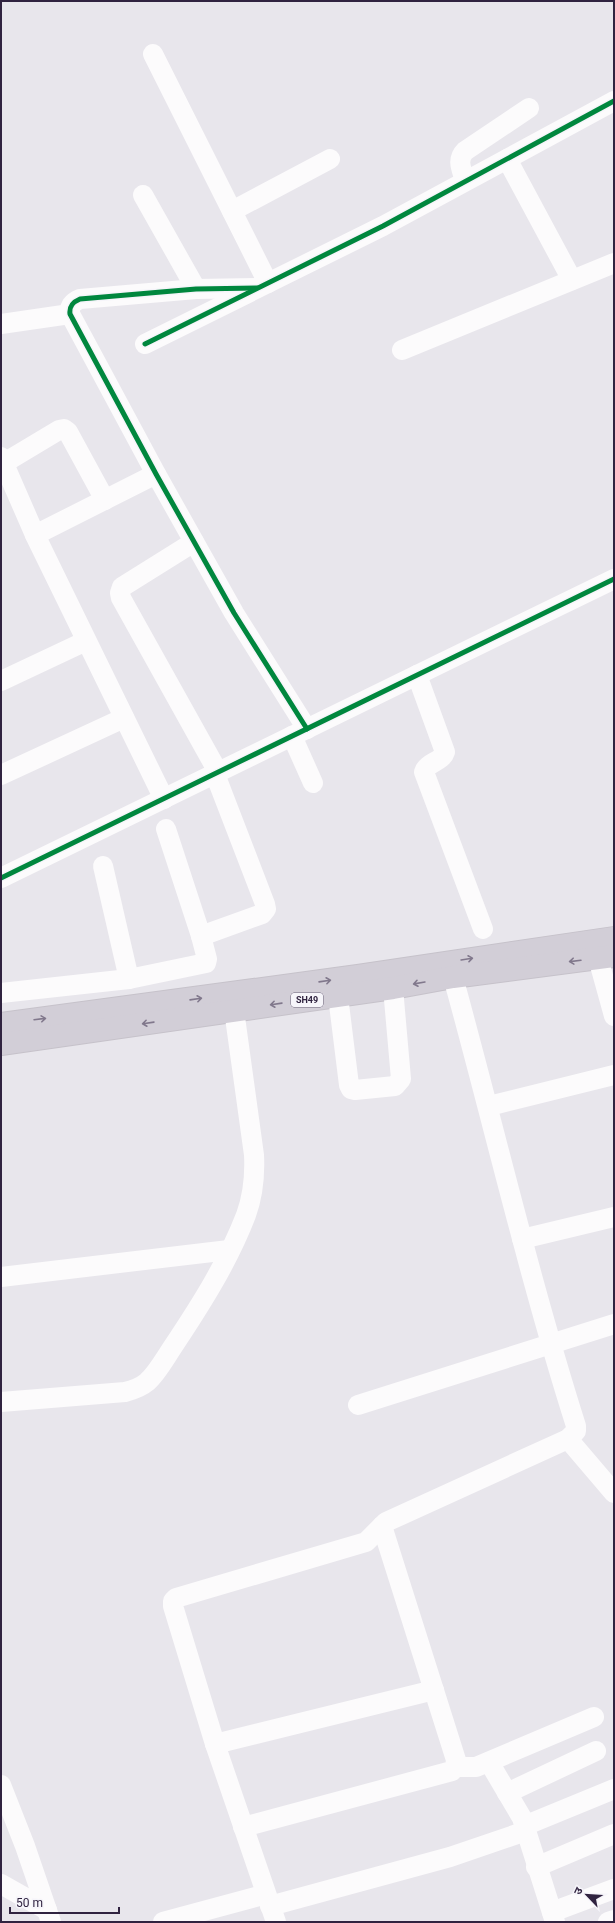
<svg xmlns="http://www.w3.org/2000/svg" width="615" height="1923" font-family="Roboto,'Noto Sans Devanagari',sans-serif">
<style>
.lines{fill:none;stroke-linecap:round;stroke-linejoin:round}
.major-casing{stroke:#c6c2ca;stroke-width:24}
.minor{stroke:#fcfbfc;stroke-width:20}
.major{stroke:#d2ced7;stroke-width:22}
.cycleway-casing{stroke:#f6f5fa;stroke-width:8}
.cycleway{stroke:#00873e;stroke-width:5}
.oneway{stroke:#81788c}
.labels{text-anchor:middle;stroke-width:4;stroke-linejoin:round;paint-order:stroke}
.shield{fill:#f6f5fa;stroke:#6b6278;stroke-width:1}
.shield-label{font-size:9px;font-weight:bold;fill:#302340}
</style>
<rect width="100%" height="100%" fill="#e8e6ec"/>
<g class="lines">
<!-- major casing -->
<g class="major-casing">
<g id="major">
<path d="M 1,1024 L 358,976 L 614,938"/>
<path d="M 1,1044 L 393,988 L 453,977 L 614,956"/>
</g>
</g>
<!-- minor -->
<g class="minor">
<path d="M 153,54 L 268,283"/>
<path d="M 507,159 L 572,280"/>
<path d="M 465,181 C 462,170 456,160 465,151 L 529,108"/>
<path d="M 143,195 L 196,289"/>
<path d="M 232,211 L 330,159"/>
<path d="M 257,288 L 196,289 L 80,299 C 73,302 69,306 70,314 L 156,474 L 234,613 L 307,729"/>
<path d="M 1,324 L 70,314"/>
<path d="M 145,344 L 383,226 L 614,101"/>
<path d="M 402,350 L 614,263"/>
<path d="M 1,457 L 35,535 L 164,799"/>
<path d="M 4,463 L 59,430 L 64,429 L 68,432 L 105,500"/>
<path d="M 35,535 L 156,474"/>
<path d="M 194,542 L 122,587 L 120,593 L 121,598 L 218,772"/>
<path d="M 417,675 L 445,752 C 442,762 427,762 424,772 L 483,929"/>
<path d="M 1,681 L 86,641"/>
<path d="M 292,736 L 313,783"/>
<path d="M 1,775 L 124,718"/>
<path d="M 103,866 L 129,979"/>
<path d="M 1,878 L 614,579"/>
<path d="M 201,936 L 262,914 L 266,909 L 265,904 L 215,774"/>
<path d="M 598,958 L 614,1016"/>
<path d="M 1,993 L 129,979 L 206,963 L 207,959 L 201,936 L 166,829"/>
<path d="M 338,996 L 349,1085 L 351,1089 L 355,1090 L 395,1086 L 401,1079 L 393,988"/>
<path d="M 489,1106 L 614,1075"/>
<path d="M 522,1239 L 614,1217"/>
<path d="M 1,1277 L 229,1250"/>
<path d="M 1,1402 L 125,1392 C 133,1390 140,1388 147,1382 C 157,1373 164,1360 172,1348 C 200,1306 228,1262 246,1215 C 253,1196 255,1175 254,1155 L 234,1010"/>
<path d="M 358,1405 L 614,1324"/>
<path d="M 568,1439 L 614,1493"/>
<path d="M 215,1744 L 434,1690"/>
<path d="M 489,1762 L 522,1818 L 555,1922"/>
<path d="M 455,1767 L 476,1767 L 594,1717"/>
<path d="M 1,1785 L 25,1846 L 51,1922"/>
<path d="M 507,1793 L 596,1751"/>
<path d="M 524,1826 L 614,1789"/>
<path d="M 243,1827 L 452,1771 L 455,1767 L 456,1760 L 382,1526"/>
<path d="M 536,1867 L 614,1834"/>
<path d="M 1,1884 L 47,1910"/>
<path d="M 270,1906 L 450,1857 L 526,1831"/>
<path d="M 552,1912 L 614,1889"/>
<path d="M 163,1922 L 259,1896"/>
<path d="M 276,1922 L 215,1744 L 173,1606 L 173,1601 L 176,1598 L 366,1542 L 386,1522 L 568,1439 L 576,1431 L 576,1426 C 529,1278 494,1126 453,977"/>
<path d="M 608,1922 L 614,1920"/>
</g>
<!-- major -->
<use href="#major" class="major"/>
<!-- cycleway casing -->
<g class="cycleway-casing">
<g id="cycleway">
<path d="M 257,288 L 196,289 L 80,299 C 73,302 69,306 70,314 L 156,474 L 234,613 L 307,729"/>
<path d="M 145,344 L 383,226 L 614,101"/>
<path d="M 1,878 L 614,579"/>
</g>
</g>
<!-- cycleway -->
<use href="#cycleway" class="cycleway"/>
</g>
<!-- one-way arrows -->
<defs><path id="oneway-shaft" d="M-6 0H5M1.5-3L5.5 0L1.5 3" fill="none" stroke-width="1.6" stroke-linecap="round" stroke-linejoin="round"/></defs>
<g class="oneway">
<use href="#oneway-shaft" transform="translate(467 959) rotate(-9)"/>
<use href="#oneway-shaft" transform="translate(575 961) rotate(173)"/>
<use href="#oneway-shaft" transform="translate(325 981) rotate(-8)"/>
<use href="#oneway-shaft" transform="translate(419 983) rotate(170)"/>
<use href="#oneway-shaft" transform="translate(196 999) rotate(-8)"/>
<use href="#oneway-shaft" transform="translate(276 1004) rotate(172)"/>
<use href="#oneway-shaft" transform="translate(40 1019) rotate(-7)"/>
<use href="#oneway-shaft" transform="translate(148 1023) rotate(172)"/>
</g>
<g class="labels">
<!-- shield labels -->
<rect class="shield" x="291" y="993" width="32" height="14" rx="3"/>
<g class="shield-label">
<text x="307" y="1003">SH49</text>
</g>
</g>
<!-- border -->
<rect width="615" height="1923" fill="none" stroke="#302340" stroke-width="4"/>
<!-- north arrow -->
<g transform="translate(587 1895) rotate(295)" stroke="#f6f5fa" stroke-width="3" paint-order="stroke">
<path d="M0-3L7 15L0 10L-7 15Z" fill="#302340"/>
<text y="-6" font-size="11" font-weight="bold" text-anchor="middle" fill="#302340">उ</text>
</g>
<!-- scale -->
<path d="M10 1907v6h109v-6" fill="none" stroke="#302340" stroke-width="2"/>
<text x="16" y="1907" font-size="12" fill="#302340" stroke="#f6f5fa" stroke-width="3" paint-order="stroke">50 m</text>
</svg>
